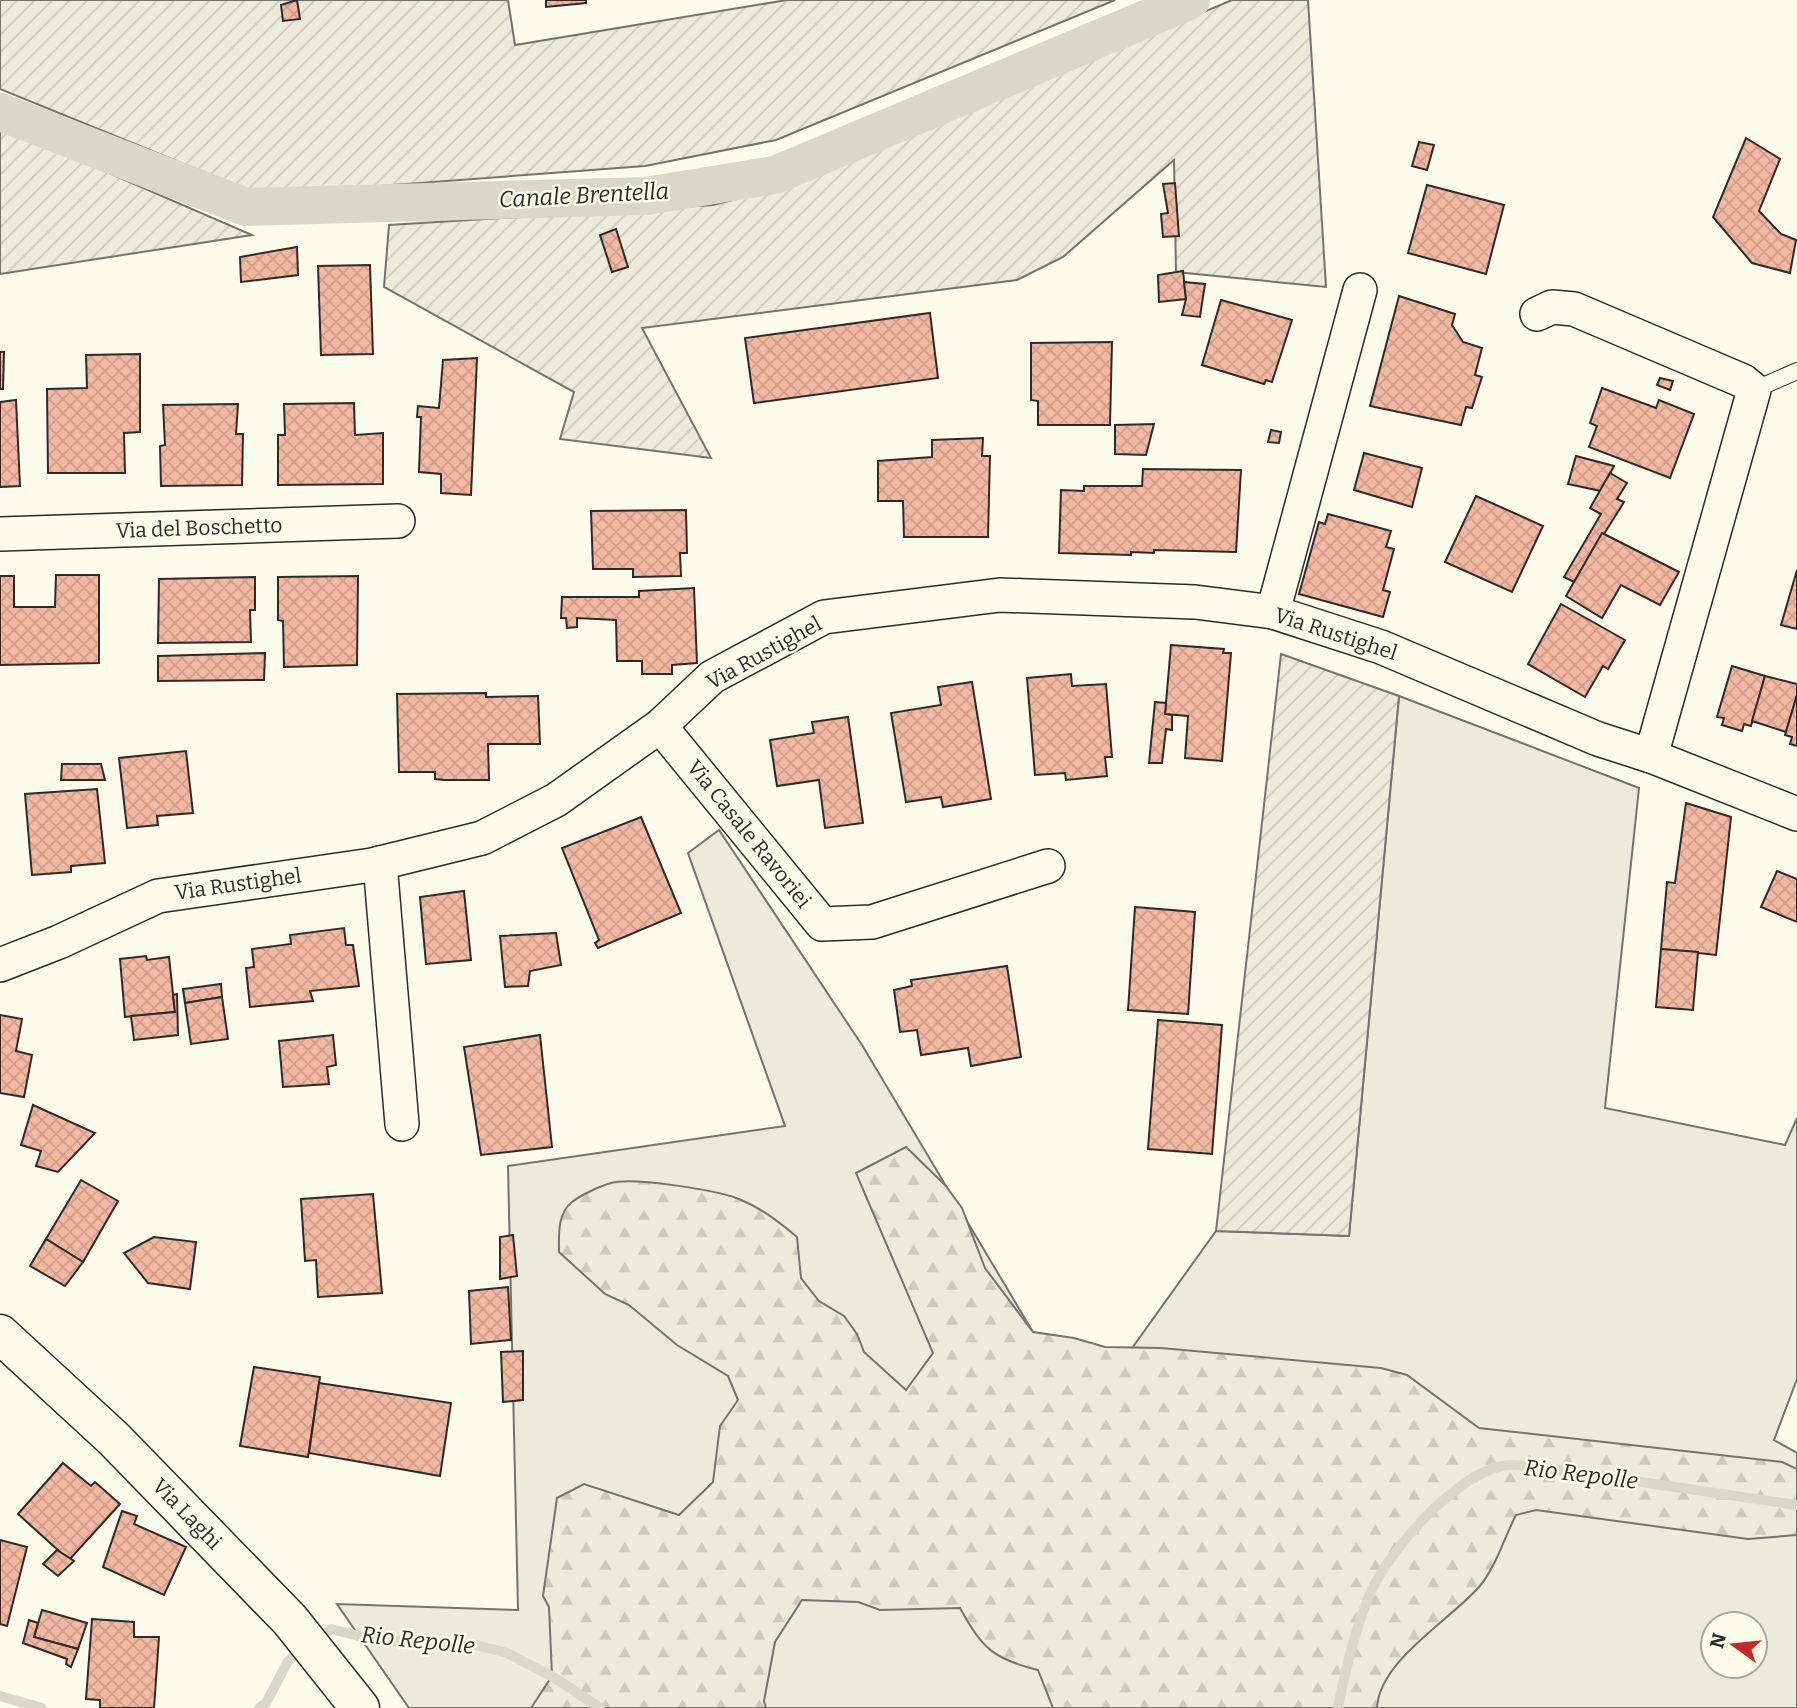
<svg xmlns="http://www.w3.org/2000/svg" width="1797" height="1708" font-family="Bitter,serif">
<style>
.grass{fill:#ecebdb;stroke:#74746e;stroke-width:2;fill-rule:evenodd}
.forest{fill:url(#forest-firs);stroke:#74746e;stroke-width:2}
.garden{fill:url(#garden-furrows);stroke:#74746e;stroke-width:2}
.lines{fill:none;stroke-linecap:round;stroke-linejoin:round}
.stream{stroke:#d8d7c9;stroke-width:10}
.canal{stroke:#d8d7c9;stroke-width:38}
.building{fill:url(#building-cross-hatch);stroke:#2b2b2b;stroke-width:2}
.service-casing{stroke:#2b2b2b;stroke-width:18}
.minor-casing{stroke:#2b2b2b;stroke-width:36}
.tertiary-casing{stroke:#2b2b2b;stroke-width:41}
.service{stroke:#fdfbea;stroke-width:16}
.minor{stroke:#fdfbea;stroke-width:33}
.tertiary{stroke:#fdfbea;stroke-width:38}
.labels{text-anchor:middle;stroke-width:5;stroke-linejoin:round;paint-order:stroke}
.street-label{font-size:21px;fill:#2b2b2b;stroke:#fdfbea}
.water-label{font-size:23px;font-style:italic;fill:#2b2b2b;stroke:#fdfbea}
</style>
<defs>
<pattern id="forest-firs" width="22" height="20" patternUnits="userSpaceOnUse" patternTransform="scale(1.75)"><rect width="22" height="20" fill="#ecebdb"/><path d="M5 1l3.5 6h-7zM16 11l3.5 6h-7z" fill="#cbcabc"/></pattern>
<pattern id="garden-furrows" width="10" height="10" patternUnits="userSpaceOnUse" patternTransform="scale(1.75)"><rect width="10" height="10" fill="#ecebdb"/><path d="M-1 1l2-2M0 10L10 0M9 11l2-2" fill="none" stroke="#cbcabc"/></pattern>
<pattern id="building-cross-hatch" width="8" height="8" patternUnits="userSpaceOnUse" patternTransform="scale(1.75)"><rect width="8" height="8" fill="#f2b8a0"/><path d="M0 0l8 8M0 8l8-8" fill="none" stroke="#d09e8a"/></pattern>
</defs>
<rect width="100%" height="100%" fill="#fdfbea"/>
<!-- grass -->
<path class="grass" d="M 1399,696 L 1639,788 L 1605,1108 L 1785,1145 L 1797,1118 L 1797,1379 L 1774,1440 L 1797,1453 L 1797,1708 L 409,1708 L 337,1604 L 518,1610 L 508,1166 L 785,1126 L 688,853 L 719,830 L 862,1045 L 1033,1332 L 1122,1362 L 1216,1231 L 1349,1236 ZM 1713,1624 L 1755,1624 L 1755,1666 L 1713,1666 Z"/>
<!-- forest -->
<path class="forest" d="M 906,1147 L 945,1185 L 962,1208 L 985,1268 L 1033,1332 L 1074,1338 L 1105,1347 L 1161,1348 L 1381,1368 L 1407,1375 L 1479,1428 L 1782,1462 L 1797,1469 L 1797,1535 L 1748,1539 L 1536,1510 L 1516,1515 C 1504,1538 1496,1567 1479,1587 C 1449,1621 1379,1661 1377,1708 L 1053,1708 L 1038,1670 C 993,1659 982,1648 960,1608 L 880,1610 L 858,1602 L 802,1600 L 775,1642 L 764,1701 L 766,1708 L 531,1708 L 552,1676 L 549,1607 L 543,1596 L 557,1498 L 584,1484 L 679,1515 L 713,1482 L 720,1426 L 738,1400 L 728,1376 L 677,1345 L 629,1305 L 605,1294 L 559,1252 C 559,1235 557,1214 572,1202 C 581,1195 600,1186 611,1183 C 633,1177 716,1190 739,1199 C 761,1208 778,1221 797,1237 L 801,1278 L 819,1301 L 844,1316 L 857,1334 L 864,1352 L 906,1390 L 933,1353 L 856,1173 Z"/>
<!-- garden -->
<g class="garden">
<path d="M 0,0 L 508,0 L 515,45 L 787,0 L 1115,0 L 776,140 L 645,166 L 260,195 L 0,89 Z"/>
<path d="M 1232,0 L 1308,0 L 1326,287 L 1176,272 L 1174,160 L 1063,257 L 1017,280 L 642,328 L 711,458 L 560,439 L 574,392 L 384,287 L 389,225 L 713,205 L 800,183 Z"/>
<path d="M 0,126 L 252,235 L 0,274 Z"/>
<path d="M 1281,654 L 1399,696 L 1349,1236 L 1216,1231 Z"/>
</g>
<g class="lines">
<!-- stream -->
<g class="stream">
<path d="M 0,1696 L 42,1708"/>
<path d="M 259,1708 L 266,1703 L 288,1661 L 331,1629 L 375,1640 L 476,1645 L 507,1653 L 555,1678 L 600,1708"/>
<path d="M 1338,1708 C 1344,1674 1360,1609 1377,1580 C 1400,1540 1456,1476 1502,1466 C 1513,1463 1528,1467 1539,1467 L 1797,1505"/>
</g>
<!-- canal -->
<path class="canal" d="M 0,112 L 246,207 L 646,196 L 775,175 L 1191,0"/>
</g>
<!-- building -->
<g class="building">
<path d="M 297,0 L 300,19 L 283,21 L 281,5 Z"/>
<path d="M 546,0 L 586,0 L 586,3 L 546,7 Z"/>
<path d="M 1746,138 L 1780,159 L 1759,211 L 1781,234 L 1796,240 L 1790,273 L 1752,263 L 1713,217 Z"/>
<path d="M 1419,142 L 1434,145 L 1427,170 L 1412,166 Z"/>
<path d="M 1175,183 L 1179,236 L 1163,237 L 1161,214 L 1168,213 L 1163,184 Z"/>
<path d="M 1427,185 L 1504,205 L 1486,274 L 1408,253 Z"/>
<path d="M 616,229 L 628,267 L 612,272 L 600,235 Z"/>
<path d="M 297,247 L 298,275 L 241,282 L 240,257 Z"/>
<path d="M 370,265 L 373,354 L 321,355 L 318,266 Z"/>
<path d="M 1183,271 L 1186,299 L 1159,302 L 1158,275 Z"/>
<path d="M 1184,282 L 1205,284 L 1200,317 L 1182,315 L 1186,299 Z"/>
<path d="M 1399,296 L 1455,314 L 1452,325 L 1463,342 L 1482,348 L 1475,375 L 1482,377 L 1472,408 L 1466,407 L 1461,425 L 1370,406 Z"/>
<path d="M 1221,300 L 1292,320 L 1272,382 L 1266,380 L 1264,384 L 1202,365 Z"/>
<path d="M 930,313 L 938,378 L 754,403 L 745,338 Z"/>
<path d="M 1112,342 L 1110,425 L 1038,425 L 1038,401 L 1031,400 L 1031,343 Z"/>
<path d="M 0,352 L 4,352 L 3,389 L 0,389 Z"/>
<path d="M 140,354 L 140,432 L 124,433 L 125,473 L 48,473 L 47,389 L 87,388 L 86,355 Z"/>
<path d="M 477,358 L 471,495 L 441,493 L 441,474 L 419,472 L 421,417 L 417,417 L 418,406 L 439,408 L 443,360 Z"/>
<path d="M 1660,378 L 1673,381 L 1670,390 L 1657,385 Z"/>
<path d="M 1602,388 L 1656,408 L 1659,400 L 1694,414 L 1670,478 L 1589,447 L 1597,426 L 1590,423 Z"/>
<path d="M 16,400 L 20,486 L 0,487 L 0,402 Z"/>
<path d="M 354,403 L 355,435 L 383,433 L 383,484 L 278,485 L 278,435 L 285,435 L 284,404 Z"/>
<path d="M 238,404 L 236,434 L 243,434 L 242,485 L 161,486 L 160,446 L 165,445 L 163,405 Z"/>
<path d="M 1154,424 L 1146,455 L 1115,454 L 1115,425 Z"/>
<path d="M 1271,430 L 1281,432 L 1279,443 L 1268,442 Z"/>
<path d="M 983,438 L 982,456 L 990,456 L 988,537 L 904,537 L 903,501 L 878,501 L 878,461 L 932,457 L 932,440 Z"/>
<path d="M 1364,453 L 1422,468 L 1412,507 L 1354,490 Z"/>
<path d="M 1576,456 L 1614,466 L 1601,491 L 1568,484 Z"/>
<path d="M 1143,469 L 1241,470 L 1236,552 L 1154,550 L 1154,553 L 1131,552 L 1131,555 L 1059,553 L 1061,490 L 1084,491 L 1084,486 L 1142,486 Z"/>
<path d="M 1610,473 L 1627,483 L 1617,499 L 1624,502 L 1574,582 L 1564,577 L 1601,514 L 1590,508 Z"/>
<path d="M 1476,496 L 1543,526 L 1512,592 L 1445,562 Z"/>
<path d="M 686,510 L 687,553 L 680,553 L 681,576 L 633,577 L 633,569 L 593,569 L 591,511 Z"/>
<path d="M 1328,514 L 1391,531 L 1386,547 L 1394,549 L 1383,590 L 1390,592 L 1383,617 L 1299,594 L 1319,522 L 1325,524 Z"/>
<path d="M 1602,533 L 1679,572 L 1660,605 L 1621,585 L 1602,618 L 1566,596 Z"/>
<path d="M 1797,570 L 1797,629 L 1781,625 Z"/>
<path d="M 56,575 L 99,575 L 99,663 L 0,665 L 0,576 L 14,576 L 14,607 L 55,607 Z"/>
<path d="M 358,576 L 357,665 L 284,667 L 283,621 L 278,620 L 278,577 Z"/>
<path d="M 255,577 L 255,610 L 250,610 L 251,642 L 158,643 L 159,579 Z"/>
<path d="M 694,588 L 697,663 L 672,665 L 672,674 L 642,674 L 642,661 L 617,661 L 616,620 L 577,618 L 577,627 L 567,628 L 566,618 L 561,618 L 562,597 L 639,597 L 639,591 Z"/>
<path d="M 1561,604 L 1625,640 L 1608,669 L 1603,666 L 1585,697 L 1528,664 Z"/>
<path d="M 1171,645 L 1224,649 L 1223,653 L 1231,653 L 1222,761 L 1185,758 L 1188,716 L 1165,714 Z"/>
<path d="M 265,653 L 264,680 L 158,681 L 158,656 Z"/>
<path d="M 1732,666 L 1765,676 L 1751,726 L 1744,724 L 1742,731 L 1722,725 L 1724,718 L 1717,717 Z"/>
<path d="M 1071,674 L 1072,686 L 1106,684 L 1112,757 L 1105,757 L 1107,776 L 1066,780 L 1065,773 L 1035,775 L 1027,678 Z"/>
<path d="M 1765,676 L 1797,684 L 1797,695 L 1786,732 L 1752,721 Z"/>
<path d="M 972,682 L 991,799 L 943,807 L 941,797 L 906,802 L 891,713 L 941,705 L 938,687 Z"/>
<path d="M 486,693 L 486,697 L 538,696 L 540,744 L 488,744 L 489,780 L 444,780 L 435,779 L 435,772 L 399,772 L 397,694 Z"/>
<path d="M 1797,695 L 1797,746 L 1790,744 L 1792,737 L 1785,735 Z"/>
<path d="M 1155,702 L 1166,703 L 1165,714 L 1172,715 L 1172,730 L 1166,729 L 1162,763 L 1149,763 Z"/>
<path d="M 848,717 L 863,823 L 825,828 L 819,780 L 777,786 L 770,740 L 814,733 L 812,722 Z"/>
<path d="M 186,751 L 193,813 L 157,816 L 158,825 L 127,828 L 119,758 Z"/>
<path d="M 62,764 L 101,764 L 105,780 L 61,780 Z"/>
<path d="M 97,789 L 105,863 L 71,866 L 71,872 L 32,875 L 25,794 Z"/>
<path d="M 1686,803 L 1731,817 L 1716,955 L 1661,949 L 1667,882 L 1675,883 Z"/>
<path d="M 641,817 L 681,913 L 598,948 L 595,943 L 599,940 L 562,848 Z"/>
<path d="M 1777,871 L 1797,879 L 1797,922 L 1761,907 Z"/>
<path d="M 464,891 L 471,960 L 426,964 L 420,897 Z"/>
<path d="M 1135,907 L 1195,912 L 1188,1014 L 1128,1010 Z"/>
<path d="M 344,928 L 346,945 L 353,945 L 359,986 L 310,991 L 313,1001 L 250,1007 L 246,968 L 254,967 L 252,949 L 291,944 L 290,935 Z"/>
<path d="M 556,933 L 561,965 L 530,971 L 528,986 L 505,987 L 500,936 Z"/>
<path d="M 1661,949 L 1698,952 L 1693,1010 L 1656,1007 Z"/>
<path d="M 146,956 L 147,960 L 169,957 L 175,1012 L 125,1017 L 120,959 Z"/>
<path d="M 1007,966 L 1021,1057 L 971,1066 L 968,1048 L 921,1055 L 917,1030 L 900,1032 L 894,990 L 912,986 L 911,980 Z"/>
<path d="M 221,984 L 222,997 L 185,1003 L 183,989 Z"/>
<path d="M 177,994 L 178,1035 L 134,1040 L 131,1016 L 175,1012 L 173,995 Z"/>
<path d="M 222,997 L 228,1039 L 191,1044 L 185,1003 Z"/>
<path d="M 0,1015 L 22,1019 L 16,1051 L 32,1055 L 24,1097 L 0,1093 Z"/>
<path d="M 1158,1020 L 1222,1025 L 1212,1154 L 1148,1149 Z"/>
<path d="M 333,1035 L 336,1065 L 327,1067 L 329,1084 L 283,1087 L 279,1041 Z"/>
<path d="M 540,1035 L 552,1147 L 481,1155 L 464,1047 Z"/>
<path d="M 33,1105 L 95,1133 L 58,1172 L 36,1166 L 41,1151 L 21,1145 Z"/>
<path d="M 81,1180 L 118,1201 L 83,1262 L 46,1239 Z"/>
<path d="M 373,1194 L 382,1293 L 318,1297 L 316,1260 L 305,1261 L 301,1199 Z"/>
<path d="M 513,1235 L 517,1276 L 500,1279 L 500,1237 Z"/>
<path d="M 154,1237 L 196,1242 L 190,1289 L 148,1283 L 124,1253 Z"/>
<path d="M 46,1239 L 83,1262 L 65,1286 L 30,1266 Z"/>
<path d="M 508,1287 L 511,1340 L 471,1344 L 469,1291 Z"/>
<path d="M 523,1351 L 523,1400 L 503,1402 L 501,1352 Z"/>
<path d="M 254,1367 L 320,1377 L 308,1457 L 240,1446 Z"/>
<path d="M 319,1383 L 451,1403 L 440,1476 L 309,1453 Z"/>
<path d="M 63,1463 L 91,1486 L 95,1482 L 120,1504 L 69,1560 L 18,1514 Z"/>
<path d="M 122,1511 L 137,1516 L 134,1524 L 186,1547 L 164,1595 L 103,1567 Z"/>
<path d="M 0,1540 L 27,1547 L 7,1626 L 0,1624 Z"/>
<path d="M 57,1550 L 74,1561 L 58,1576 L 43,1564 Z"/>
<path d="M 42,1610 L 87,1623 L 78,1649 L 34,1637 Z"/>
<path d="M 92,1619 L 134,1622 L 134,1637 L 159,1637 L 154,1708 L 100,1708 L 100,1700 L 86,1699 Z"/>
<path d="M 29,1620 L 38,1623 L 34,1637 L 78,1649 L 71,1667 L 66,1664 L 67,1659 L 23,1643 Z"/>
</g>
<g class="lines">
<!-- service casing -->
<g class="service-casing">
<path id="service" d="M 1754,390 L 1797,371"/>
</g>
<!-- minor casing -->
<g class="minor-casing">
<g id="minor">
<path d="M 1537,314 L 1552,307 L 1574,309 L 1743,381 L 1754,390 L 1651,756"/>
<path d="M 0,534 L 398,521"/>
<path d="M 1273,612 L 1360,290"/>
<path d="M 660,726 L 822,924 L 872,922 L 1048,866"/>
<path d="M 380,863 L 402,1124"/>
<path d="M 0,965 L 59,942 L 158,896 L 372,865 L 482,838 L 556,800 L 660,726 L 712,677 L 824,617 L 1000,595 L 1195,602 L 1273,612 L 1381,647 L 1598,739 L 1651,756 L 1797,814"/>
</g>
</g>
<!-- tertiary casing -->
<g class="tertiary-casing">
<path id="tertiary" d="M 0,1334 L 114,1439 L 290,1620 L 360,1708"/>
</g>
<!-- service -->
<use href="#service" class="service"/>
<!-- minor -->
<use href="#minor" class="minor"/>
<!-- tertiary -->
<use href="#tertiary" class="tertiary"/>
</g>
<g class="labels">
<!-- street labels -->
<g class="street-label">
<text transform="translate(199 528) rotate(-2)" y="7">Via del Boschetto</text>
<text transform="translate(1336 634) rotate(18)" y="7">Via Rustighel</text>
<text transform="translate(764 653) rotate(-29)" y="7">Via Rustighel</text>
<text transform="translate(749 834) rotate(51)" y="7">Via Casale Ravoriei</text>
<text transform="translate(238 884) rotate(-8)" y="7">Via Rustighel</text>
<text transform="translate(187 1514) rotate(46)" y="7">Via Laghi</text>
</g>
<!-- water labels -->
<g class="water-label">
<text transform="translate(584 195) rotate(-3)" y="8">Canale Brentella</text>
<text transform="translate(1581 1474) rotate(7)" y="8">Rio Repolle</text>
<text transform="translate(418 1640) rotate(6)" y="8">Rio Repolle</text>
</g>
</g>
<!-- north arrow -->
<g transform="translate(1734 1645) rotate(285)"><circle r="33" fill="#fdfbea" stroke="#a9a89e" stroke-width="2"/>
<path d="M0-5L12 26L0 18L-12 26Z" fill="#c62828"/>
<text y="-10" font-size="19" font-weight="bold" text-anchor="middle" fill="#2b2b2b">N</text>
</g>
</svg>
